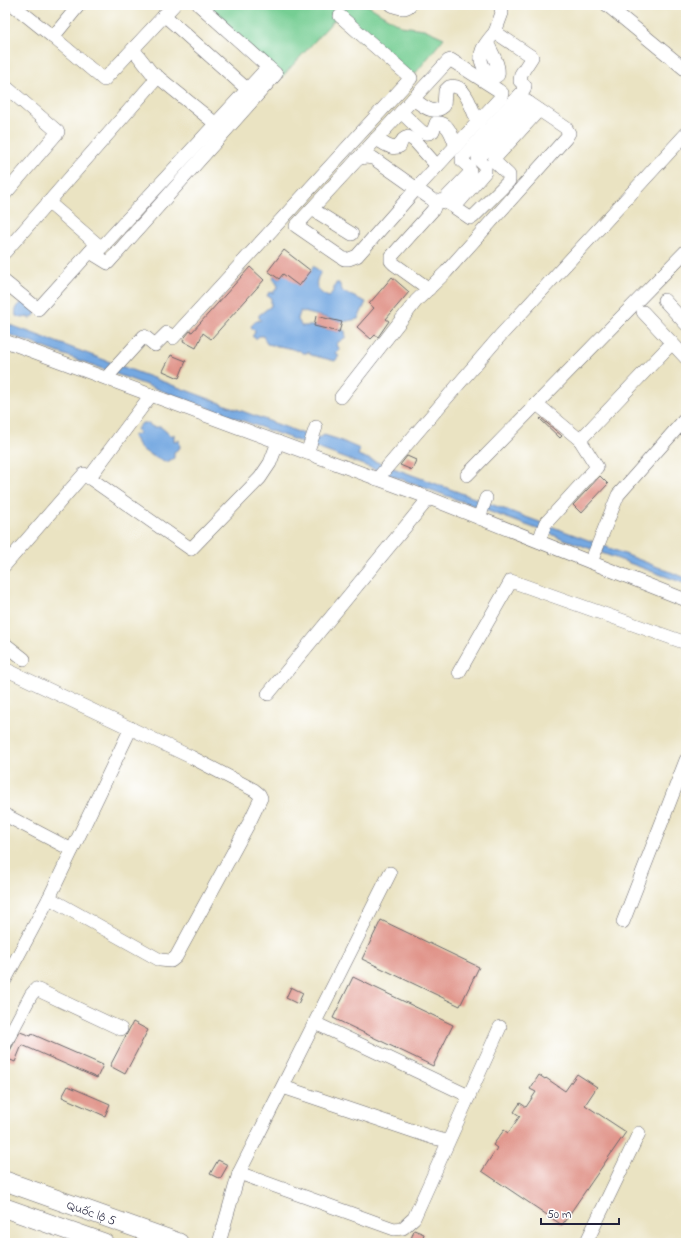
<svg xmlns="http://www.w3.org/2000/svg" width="691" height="1248" font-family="'Indie Flower',sans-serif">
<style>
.green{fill:#75ce93;stroke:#4c7867}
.water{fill:#75a8e1;stroke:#4c658e}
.building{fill:#e09388}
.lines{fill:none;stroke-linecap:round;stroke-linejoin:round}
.minor-casing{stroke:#68666a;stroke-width:14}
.highway-casing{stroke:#68666a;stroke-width:20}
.minor{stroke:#fff;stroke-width:13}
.highway{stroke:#fff;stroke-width:19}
.labels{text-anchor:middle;stroke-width:3;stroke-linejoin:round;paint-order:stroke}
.street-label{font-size:13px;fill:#22223b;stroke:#fff}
</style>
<rect width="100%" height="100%" fill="#fff"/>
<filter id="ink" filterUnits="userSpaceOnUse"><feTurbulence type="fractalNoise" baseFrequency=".025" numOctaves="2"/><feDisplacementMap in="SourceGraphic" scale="8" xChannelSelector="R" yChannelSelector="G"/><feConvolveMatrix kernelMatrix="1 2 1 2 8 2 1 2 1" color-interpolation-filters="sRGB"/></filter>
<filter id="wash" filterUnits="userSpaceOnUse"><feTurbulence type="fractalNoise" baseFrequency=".012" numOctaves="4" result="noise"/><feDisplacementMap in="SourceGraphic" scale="16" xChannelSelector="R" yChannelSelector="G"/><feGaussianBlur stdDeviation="0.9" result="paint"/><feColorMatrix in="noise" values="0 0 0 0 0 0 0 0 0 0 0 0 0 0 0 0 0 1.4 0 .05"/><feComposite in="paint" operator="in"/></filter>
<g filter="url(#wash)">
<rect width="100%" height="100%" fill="#eae3c2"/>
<!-- green -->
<path class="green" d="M 199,5 L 367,5 L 401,26 L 424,29 L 444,38 L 410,80 L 335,19 L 281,78 Z"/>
<!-- water -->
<g class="water">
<path d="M 313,266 L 321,272 C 313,284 316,292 329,297 L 333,291 L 336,283 L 339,283 L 343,292 L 366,302 L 358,319 L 342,322 L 300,311 L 300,313 C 296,323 299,318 301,326 L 314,326 L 339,332 L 340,329 L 345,331 L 346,337 L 337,343 L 338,347 L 340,349 L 337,352 L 336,354 L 339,356 L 335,361 L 311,355 L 308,351 L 307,353 L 302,353 L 299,350 L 298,351 L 289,348 L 267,344 L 263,336 L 259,336 L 256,339 L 252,336 L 254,334 L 255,330 L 252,329 L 251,326 L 256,321 L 261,320 L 259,318 L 259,315 L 271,306 L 271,297 L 267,296 L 269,292 L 273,293 L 278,286 L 273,278 L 274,275 L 279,279 L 283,273 L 299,285 L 311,271 Z"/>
<path d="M 24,300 L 36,311 L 35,315 L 29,319 L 28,317 L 22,318 L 16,316 C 14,308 19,305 24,300 Z"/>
<path d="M 5,323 L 312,437 L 319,438 L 324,435 L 337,439 L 360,449 L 358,455 L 599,544 L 686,578 L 686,584 L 5,333 Z"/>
<path d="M 142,423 L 147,423 L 153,427 L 161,427 L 171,436 L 174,434 L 174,441 L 179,440 L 180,448 L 174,452 L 174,458 L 167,462 C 157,458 137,451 136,439 L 134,439 L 133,436 L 138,434 L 139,432 L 137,429 Z"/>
</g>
<g id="blocks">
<!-- building -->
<g class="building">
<path d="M 284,250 L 311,271 L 299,286 L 283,274 L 279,279 L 268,271 Z"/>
<path d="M 250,267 L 264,280 L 211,339 L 203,333 L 196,348 L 183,341 L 185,337 L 190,331 L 192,332 Z"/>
<path d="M 392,277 L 409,292 L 386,319 L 389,321 L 378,337 L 375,335 L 371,339 L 357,327 L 374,308 L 369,304 Z"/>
<path d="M 316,316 L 342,322 L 339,332 L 314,326 Z"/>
<path d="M 171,355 L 186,361 L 179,378 L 163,371 Z"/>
<path d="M 541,418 L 562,436 L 560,438 L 540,419 Z"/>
<path d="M 407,456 L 416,460 L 412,470 L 400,465 Z"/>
<path d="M 600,476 L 608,484 L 581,513 L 573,505 Z"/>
<path d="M 381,920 L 479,967 L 460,1006 L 362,959 Z"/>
<path d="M 353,977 L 453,1025 L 433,1066 L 333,1018 Z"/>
<path d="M 291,987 L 303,993 L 298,1004 L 286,998 Z"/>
<path d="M 133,1022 L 148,1030 L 125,1074 L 110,1066 Z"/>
<path d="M 20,1032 L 31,1036 L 32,1034 L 103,1065 L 97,1078 L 22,1045 L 15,1062 L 6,1058 Z"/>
<path d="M 577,1074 L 597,1087 L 585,1105 L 626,1132 L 562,1225 L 482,1171 L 497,1148 L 493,1145 L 504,1130 L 508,1133 L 520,1116 L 514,1112 L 520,1103 L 526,1107 L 536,1092 L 530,1089 L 539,1075 L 545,1079 L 546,1078 L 565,1091 Z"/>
<path d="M 68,1086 L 110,1104 L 105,1116 L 62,1097 Z"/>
<path d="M 218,1160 L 228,1165 L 220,1179 L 210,1174 Z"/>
<path d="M 414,1230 L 424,1234 L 421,1243 L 411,1239 Z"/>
</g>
</g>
</g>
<g filter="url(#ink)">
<use href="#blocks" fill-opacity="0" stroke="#68666a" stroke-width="1"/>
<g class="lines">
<!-- minor casing -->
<g class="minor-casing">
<g id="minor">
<path d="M 13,5 L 53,37 L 104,80 L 174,5"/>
<path d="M 392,5 C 398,8 405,10 410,5"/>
<path d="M 500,5 L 502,13 L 495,32 L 532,57 L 521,74 L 520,81 L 525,86 L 524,90 L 519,96"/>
<path d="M 607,5 L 686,70"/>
<path d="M 164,15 L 248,90"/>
<path d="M 53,37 L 79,5"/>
<path d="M 487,42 C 491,52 500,64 498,75 L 495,77 C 492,74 485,71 483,66 C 476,52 487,42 495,32"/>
<path d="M 451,60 L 498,90 L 502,93 L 501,97 L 417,188 L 357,256 L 349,259 L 344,259 L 296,226 L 448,61 Z"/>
<path d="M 158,77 L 216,124"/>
<path d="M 5,86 L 58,132 L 5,194"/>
<path d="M 413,99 C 424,106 432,116 444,106 L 445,91 L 449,87 C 452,86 456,86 459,88 C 467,92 474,114 478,123"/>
<path d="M 401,112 L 421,131 C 426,134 428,134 433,131 L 436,123 C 449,121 452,137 456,146"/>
<path d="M 376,139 C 384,143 392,151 400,146 C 401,141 403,138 408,137 L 414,140 L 437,166"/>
<path d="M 357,159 L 366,157 L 373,158 L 434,201 L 435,205 L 433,210 L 391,257 L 391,261 L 394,264 L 429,289"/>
<path d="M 443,201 L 468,175 L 470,171 L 469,167 L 462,161 L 462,158 L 464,156 L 519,96 L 529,103"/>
<path d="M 451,205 L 470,218 L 473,217 L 509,181 L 509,175 L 494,161 L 495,158 L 539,110"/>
<path d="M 312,209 L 352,234"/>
<path d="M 97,244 L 101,248 L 268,67 L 199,5"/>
<path d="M 5,252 L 158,77 L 151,72 L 133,49"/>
<path d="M 90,252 L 108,263 L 276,74 L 268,67"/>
<path d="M 5,282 L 38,309 L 97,244 L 48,202"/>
<path d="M 664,300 L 686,324"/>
<path d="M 643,312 L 672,343"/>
<path d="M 5,341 L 429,498 L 686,600"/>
<path d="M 106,378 L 144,336 L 155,345 L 167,333 L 173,338 L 411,78 L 340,16"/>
<path d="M 341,397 L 416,301 L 446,272 L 566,138 L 569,133 L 566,128 L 529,103 L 478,159 L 485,166 L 485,172 L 460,201 C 450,209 446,199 434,201"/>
<path d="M 537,404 L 580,440"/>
<path d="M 307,453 L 316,427"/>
<path d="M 467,475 L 686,251"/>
<path d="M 89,478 L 151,395"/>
<path d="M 377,479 L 500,336 L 686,134"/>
<path d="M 479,518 L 486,498"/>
<path d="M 539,541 L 545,524 L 597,467 L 580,440 L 672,343 L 686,358"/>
<path d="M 591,562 L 618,495 L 686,418"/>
<path d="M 5,565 L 84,474 L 191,549 L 260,478 L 270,463 L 278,442"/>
<path d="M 5,644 L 24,659"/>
<path d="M 5,669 L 191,757 L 254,790 L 259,794 L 261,798 L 249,823 L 176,957 L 171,961 L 160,960 L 49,898"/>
<path d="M 459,672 L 511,581 L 686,643"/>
<path d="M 268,694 L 429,498"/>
<path d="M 5,815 L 72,850"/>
<path d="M 623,922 L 686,760"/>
<path d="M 5,980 L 49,898 L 131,728"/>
<path d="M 315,1023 L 469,1096"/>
<path d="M 5,1044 L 31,995 L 36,989 L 121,1029"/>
<path d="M 283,1087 L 434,1138 L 448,1141"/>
<path d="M 239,1173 L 394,1229 L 403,1228 L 414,1218 L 500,1027"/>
<path d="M 219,1243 L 239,1173 L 390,873"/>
<path d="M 586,1243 L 639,1133"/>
</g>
</g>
<!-- highway casing -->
<g class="highway-casing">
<g id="highway">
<path id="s1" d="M 5,1181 L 179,1243"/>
<path d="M 5,1208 L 104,1243"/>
</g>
</g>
<!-- minor -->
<use href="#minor" class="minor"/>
<!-- highway -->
<use href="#highway" class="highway"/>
</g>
</g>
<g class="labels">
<!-- street labels -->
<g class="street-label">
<text dy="5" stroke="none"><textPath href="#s1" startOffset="92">Quốc lộ 5</textPath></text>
</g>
</g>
<!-- margin -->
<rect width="691" height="1248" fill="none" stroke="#fff" stroke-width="20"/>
<!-- scale -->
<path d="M541 1218v6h78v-6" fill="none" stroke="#22223b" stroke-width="2"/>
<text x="547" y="1218" font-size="12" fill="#22223b" stroke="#ffffff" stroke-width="3" paint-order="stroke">50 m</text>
</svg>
